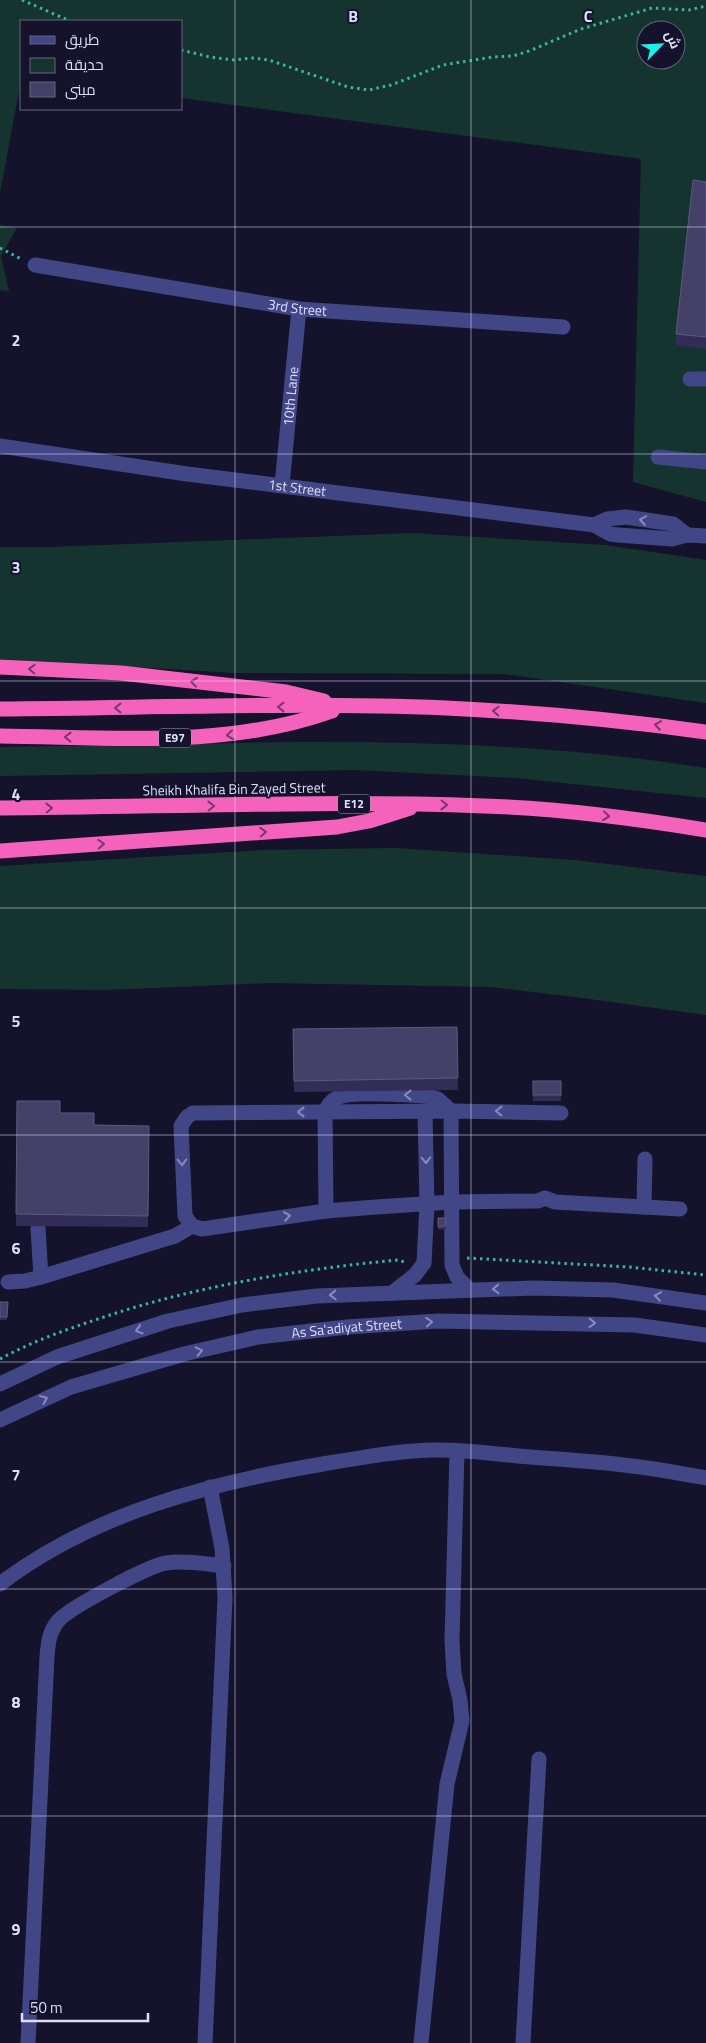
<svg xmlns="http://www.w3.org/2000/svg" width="706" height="2043" font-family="'Titillium Web',Cairo,sans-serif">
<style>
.green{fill:#16342f;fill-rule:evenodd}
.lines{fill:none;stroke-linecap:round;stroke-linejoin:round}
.path{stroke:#39b69f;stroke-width:3;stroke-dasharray:2.5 4;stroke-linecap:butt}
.minor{stroke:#414786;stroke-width:15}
.highway{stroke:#f562bb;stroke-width:15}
.wall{fill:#312d57}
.building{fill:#444068;stroke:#5c5980}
.oneway{stroke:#888bbc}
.oneway2{stroke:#79376c}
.grid{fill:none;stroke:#dfdffd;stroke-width:1;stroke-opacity:0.55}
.labels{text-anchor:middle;stroke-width:4;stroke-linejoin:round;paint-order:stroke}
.shield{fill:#14132b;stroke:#a2a2be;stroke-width:1}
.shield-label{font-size:12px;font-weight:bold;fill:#dfdffd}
.street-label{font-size:14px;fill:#dfdffd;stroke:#14132b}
.grid-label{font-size:16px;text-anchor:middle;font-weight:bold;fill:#dfdffd;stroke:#14132b;stroke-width:4;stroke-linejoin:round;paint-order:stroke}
</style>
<rect width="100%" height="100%" fill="#14132b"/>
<!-- green -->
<g class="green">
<path d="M 0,0 L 706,0 L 706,502 L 633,482 L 641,159 L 181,98 L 181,21 L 21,21 L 21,81 L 0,193 ZM 646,30 L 676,30 L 676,60 L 646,60 Z"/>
<path d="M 0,225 L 17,228 L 1,256 L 9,291 L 0,290 Z"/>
<path d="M 412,533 L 605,545 L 706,560 L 706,703 L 505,674 L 235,673 L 0,659 L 0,547 L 52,547 Z"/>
<path d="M 298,742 C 433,741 573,747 706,768 L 706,798 L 516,778 L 355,770 L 0,776 L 0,747 Z"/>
<path d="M 395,848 L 575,860 L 706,876 L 706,1015 L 575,997 L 491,987 L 270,983 L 107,990 L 0,989 L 0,866 L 263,850 Z"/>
</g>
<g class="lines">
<!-- path -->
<g class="path">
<path d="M 22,0 L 70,21"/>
<path d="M 181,50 L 210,57 L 234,60 L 253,58 L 269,60 L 348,87 L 369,90 L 391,85 L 443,65 L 493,57 L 513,56 L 529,51 L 581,29 L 652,8 L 689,10 L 706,6"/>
<path d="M 0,248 L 23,260"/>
<path d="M 467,1258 L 629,1267 L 706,1275"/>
<path d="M 0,1359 C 31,1342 65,1330 98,1319 C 192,1287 289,1271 387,1261 L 399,1260 L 407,1263"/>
</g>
<!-- minor -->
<g class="minor">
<path id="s1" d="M 35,265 L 299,309 L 563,327"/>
<path d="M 690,379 L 706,379"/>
<path id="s2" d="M 0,446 L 187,474 L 594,525 L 610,534 L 618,535 L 672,539 L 687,535 L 706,536"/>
<path d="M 658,457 L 706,462"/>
<path id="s3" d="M 282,485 L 299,309"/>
<path d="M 594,525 L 607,519 L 626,517 L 673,524 L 687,535"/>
<path d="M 561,1113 L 451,1111 L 193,1113 L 187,1117 L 181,1126 L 185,1216 L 192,1226 L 202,1229 L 326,1211 L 376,1207 L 452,1202 L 538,1201 L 545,1198 L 555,1202 L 680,1209"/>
<path d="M 644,1207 L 645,1159"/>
<path d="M 326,1211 L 325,1112 C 328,1106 330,1101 337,1098 C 351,1090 408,1095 427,1096 L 438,1099 L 451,1111 L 452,1265 L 457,1277 L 470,1290"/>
<path d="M 38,1228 L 41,1277"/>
<path d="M 8,1282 L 25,1281 L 41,1277 L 175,1236 L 192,1226"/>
<path d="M 392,1293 L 415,1275 L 424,1263 L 427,1204 L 425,1111"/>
<path d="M 0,1384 L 57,1357 L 168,1321 L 242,1305 L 317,1296 L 533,1288 L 613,1290 L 706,1303"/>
<path id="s4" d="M 0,1420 L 71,1387 L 184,1354 L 258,1337 L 347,1327 L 438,1321 L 635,1325 L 706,1335"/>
<path d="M 0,1584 C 93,1513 210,1483 323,1464 C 359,1458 395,1451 432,1450 C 460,1449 490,1453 518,1456 C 553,1459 589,1461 624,1465 C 651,1468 679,1473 706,1478"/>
<path d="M 28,2043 L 47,1657 C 48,1644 49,1632 58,1621 C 69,1608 148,1566 166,1563 C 184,1560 205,1564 224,1566"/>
<path d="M 205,2043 L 225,1598 L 222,1548 L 210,1487"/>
<path d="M 421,2043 L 447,1784 L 462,1721 L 460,1700 L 454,1674 L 452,1641 L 457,1451"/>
<path d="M 523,2043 L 539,1759"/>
</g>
<!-- highway -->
<g class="highway">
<path d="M 0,667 L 121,673 L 286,692 L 324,701"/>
<path d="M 0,709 C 149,708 298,702 446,708 C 533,712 620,720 706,732"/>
<path d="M 0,736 C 111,737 226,749 332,711"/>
<path d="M 0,808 C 161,807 323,800 484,806 C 558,808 633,818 706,830"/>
<path d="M 0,851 L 337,827 L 369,821 L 410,808"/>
</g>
</g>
<!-- wall -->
<g class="wall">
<path d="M 706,182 L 706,349 L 676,345 L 676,334 Z"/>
<path d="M 457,1027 L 458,1090 L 294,1092 L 293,1029 Z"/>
<rect x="533" y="1081" width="28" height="20"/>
<path d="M 17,1101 L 60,1113 L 94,1125 L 149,1126 L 148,1227 L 16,1226 Z"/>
<path d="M 438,1218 L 445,1218 L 446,1229 L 438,1230 Z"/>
<path d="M 0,1302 L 8,1302 L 7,1320 L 0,1320 Z"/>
</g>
<!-- building -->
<g class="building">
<path d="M 693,180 L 706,182 L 706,337 L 676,334 Z"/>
<path d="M 457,1027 L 458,1078 L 294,1081 L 293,1029 Z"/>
<rect x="533" y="1081" width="28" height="14"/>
<path d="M 17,1101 L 60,1101 L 60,1113 L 94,1113 L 94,1125 L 149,1126 L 148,1216 L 16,1214 Z"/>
<path d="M 438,1218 L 445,1218 L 446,1226 L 438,1227 Z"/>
<path d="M 0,1302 L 8,1302 L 7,1317 L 0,1317 Z"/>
</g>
<!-- one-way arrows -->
<defs><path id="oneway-chevron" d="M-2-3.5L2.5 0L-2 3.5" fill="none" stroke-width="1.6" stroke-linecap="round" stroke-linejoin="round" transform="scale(1.25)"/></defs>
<g class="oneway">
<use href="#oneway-chevron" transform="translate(643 520) rotate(-171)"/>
<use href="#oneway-chevron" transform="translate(408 1095) rotate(-179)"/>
<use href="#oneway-chevron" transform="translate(499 1111) rotate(-179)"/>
<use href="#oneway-chevron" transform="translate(301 1112) rotate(-180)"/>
<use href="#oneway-chevron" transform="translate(426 1160) rotate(89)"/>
<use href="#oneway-chevron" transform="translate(182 1162) rotate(88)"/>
<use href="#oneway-chevron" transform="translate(287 1216) rotate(-8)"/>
<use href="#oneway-chevron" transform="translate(496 1289) rotate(178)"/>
<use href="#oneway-chevron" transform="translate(333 1295) rotate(178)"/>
<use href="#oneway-chevron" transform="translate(658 1296) rotate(-172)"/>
<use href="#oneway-chevron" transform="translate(429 1322) rotate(-4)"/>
<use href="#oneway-chevron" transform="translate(592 1323) rotate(2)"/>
<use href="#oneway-chevron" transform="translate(139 1330) rotate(163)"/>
<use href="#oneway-chevron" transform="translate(199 1351) rotate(-13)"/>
<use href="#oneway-chevron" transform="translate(44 1399) rotate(-24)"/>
</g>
<g class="oneway2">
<use href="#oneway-chevron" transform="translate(32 669) rotate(-177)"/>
<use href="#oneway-chevron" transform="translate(194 682) rotate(-173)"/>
<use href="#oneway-chevron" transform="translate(281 707) rotate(180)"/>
<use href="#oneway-chevron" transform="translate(118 708) rotate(180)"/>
<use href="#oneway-chevron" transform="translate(496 711) rotate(-177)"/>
<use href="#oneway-chevron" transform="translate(658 725) rotate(-172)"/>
<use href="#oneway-chevron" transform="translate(230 735) rotate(174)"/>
<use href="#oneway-chevron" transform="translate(68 737) rotate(-179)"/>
<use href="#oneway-chevron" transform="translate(444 805) rotate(1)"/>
<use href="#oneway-chevron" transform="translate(211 806) rotate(-1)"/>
<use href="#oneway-chevron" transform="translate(49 808) rotate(-1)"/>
<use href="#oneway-chevron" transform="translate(606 816) rotate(6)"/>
<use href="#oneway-chevron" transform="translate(263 832) rotate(-4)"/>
<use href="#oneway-chevron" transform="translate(101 844) rotate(-4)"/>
</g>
<!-- grid -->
<path class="grid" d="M 235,0 L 235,2043M 471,0 L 471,2043M 0,227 L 706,227M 0,454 L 706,454M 0,681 L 706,681M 0,908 L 706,908M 0,1135 L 706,1135M 0,1362 L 706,1362M 0,1589 L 706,1589M 0,1816 L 706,1816"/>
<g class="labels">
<!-- shield labels -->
<g class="shield">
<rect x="159" y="728.5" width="32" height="19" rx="4"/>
<rect x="338" y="794.5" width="32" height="19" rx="4"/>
</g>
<g class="shield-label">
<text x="175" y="742">E97</text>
<text x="354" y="808">E12</text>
</g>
<!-- street labels -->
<g class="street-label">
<text dy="5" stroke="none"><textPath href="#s1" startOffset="266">3rd Street</textPath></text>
<text dy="5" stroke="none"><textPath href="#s3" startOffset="89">10th Lane</textPath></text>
<text dy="5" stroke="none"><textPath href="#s2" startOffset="300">1st Street</textPath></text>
<text transform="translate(234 789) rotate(-1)" y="5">Sheikh Khalifa Bin Zayed Street</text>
<text dy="5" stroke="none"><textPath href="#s4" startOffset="361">As Sa'adiyat Street</textPath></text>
</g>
</g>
<g class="grid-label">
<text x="353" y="22">B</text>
<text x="588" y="22">C</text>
<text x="16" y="346">2</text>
<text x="16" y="573">3</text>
<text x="16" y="800">4</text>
<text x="16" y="1027">5</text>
<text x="16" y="1254">6</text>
<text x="16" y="1481">7</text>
<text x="16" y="1708">8</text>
<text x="16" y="1935">9</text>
</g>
<!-- legend -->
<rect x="20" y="20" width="162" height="90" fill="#14132b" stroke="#65657f"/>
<rect x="30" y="36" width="25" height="8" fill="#414786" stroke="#65657f"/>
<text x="65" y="45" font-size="15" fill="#dfdffd">طريق</text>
<rect x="30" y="58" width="25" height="15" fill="#16342f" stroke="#65657f"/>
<text x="65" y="70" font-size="15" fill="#dfdffd">حديقة</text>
<rect x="30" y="82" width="25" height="15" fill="#444068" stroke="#65657f"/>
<text x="65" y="95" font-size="15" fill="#dfdffd">مبنى</text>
<!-- north arrow -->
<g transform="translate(661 45) rotate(66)"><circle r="24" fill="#14132b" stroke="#65657f"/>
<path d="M0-4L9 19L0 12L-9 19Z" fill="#18f0eb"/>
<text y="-8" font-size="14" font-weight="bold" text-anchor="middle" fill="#dfdffd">ش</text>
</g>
<!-- scale -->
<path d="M22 2013v8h126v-8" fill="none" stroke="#dfdffd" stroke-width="2.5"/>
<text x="30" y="2013" font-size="15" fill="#dfdffd" stroke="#14132b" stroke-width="4" paint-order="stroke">50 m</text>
</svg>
